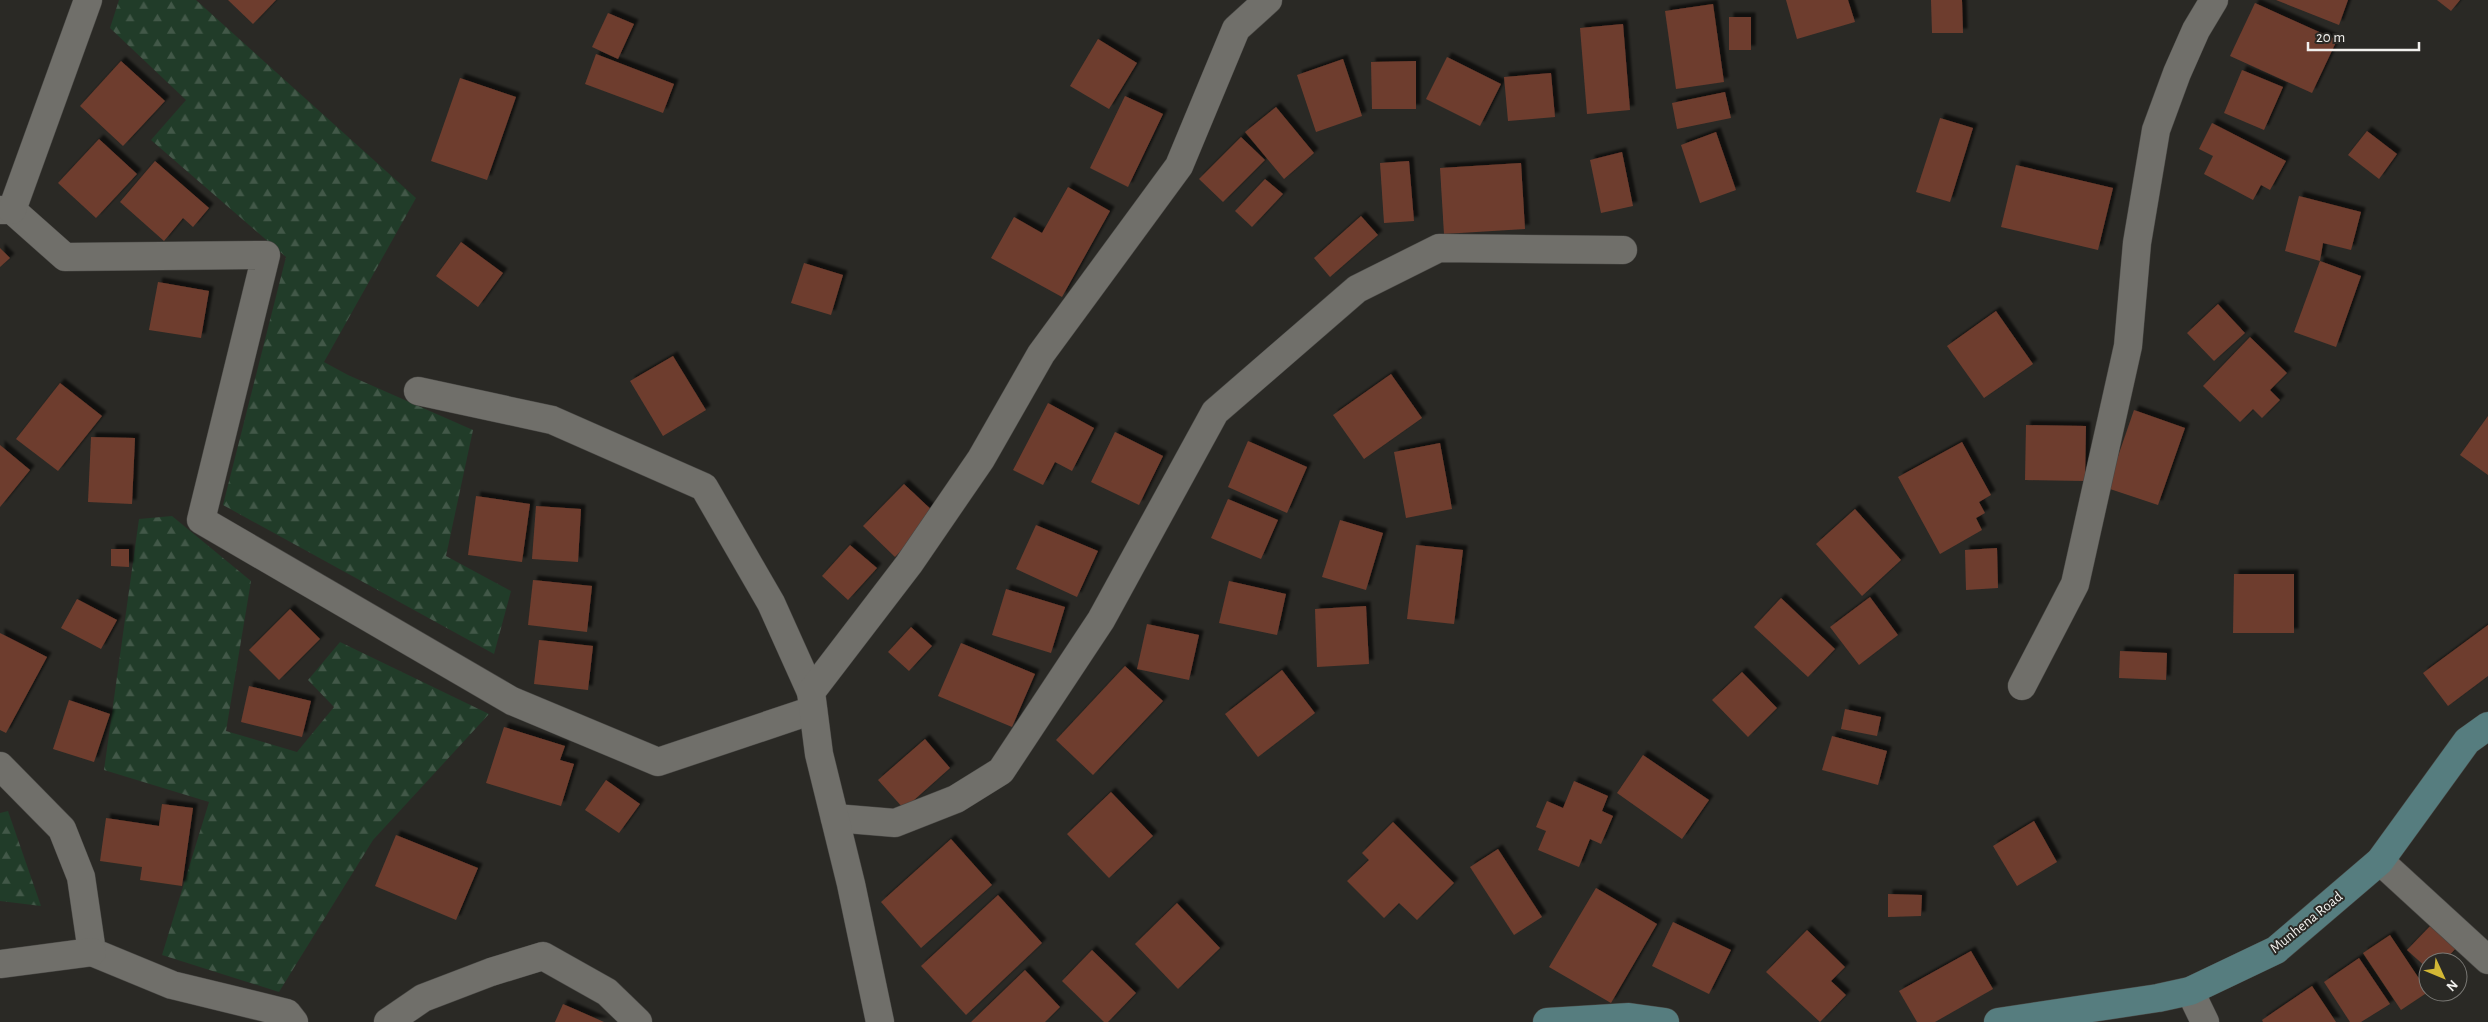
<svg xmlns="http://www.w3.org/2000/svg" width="2488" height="1022" font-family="'Alegreya Sans',sans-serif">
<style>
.forest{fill:url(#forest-firs)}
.building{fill:#6e3d2e;filter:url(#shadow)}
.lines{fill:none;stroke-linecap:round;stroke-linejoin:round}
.street-casing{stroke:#484744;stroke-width:29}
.secondary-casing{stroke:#484744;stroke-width:29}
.street{stroke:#706f6a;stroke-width:28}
.secondary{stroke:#567d7f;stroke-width:28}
.labels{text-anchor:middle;stroke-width:4;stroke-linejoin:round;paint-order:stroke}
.street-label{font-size:15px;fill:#f1f0ed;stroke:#2a2925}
</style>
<defs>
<pattern id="forest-firs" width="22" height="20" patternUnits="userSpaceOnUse" patternTransform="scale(1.25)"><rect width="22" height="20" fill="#213c29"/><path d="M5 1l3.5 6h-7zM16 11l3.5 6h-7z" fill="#425848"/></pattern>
<filter id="shadow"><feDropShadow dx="4.5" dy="-4.5" stdDeviation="1" flood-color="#0009"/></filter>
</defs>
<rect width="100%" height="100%" fill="#2a2925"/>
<!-- forest -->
<g class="forest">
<path d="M 119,0 L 196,0 L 416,198 L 324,362 L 348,375 L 473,430 L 446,556 L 511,591 L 494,654 L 223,505 L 286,257 L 151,140 L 186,100 L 110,28 Z"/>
<path d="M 172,516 L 251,581 L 226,731 L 297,752 L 334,707 L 308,680 L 340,642 L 489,714 L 373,840 L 279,992 L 162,955 L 209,802 L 104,770 L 139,519 Z"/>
<path d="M 8,811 L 41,906 L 0,901 L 0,813 Z"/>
</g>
<!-- building -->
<g class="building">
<path d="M 228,0 L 276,0 L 253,24 Z"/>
<path d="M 1786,0 L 1848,0 L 1855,22 L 1797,39 Z"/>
<path d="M 1931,0 L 1962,0 L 1963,33 L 1932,33 Z"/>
<path d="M 2276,0 L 2348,0 L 2339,25 Z"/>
<path d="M 2437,0 L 2460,0 L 2451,11 Z"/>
<path d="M 2255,3 L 2337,40 L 2312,93 L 2230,56 Z"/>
<path d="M 1713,4 L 1724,82 L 1676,89 L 1665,11 Z"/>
<path d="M 608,13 L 634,24 L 618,59 L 592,47 Z"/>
<rect x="1729" y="17" width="22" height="33"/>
<path d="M 1623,24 L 1630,110 L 1587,114 L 1580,28 Z"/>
<path d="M 1098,39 L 1137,63 L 1109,109 L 1070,86 Z"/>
<path d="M 596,54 L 674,84 L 663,113 L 585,84 Z"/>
<path d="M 1447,57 L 1501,84 L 1480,126 L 1426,99 Z"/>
<path d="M 1343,59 L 1362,116 L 1316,132 L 1297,75 Z"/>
<path d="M 121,61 L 165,101 L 123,146 L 80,106 Z"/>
<path d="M 1416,61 L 1416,109 L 1372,109 L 1371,62 Z"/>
<path d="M 2242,70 L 2283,87 L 2264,130 L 2224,113 Z"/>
<path d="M 1551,73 L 1555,117 L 1508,121 L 1504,77 Z"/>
<path d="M 460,78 L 516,97 L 487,180 L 431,161 Z"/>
<path d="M 1725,92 L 1731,118 L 1677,129 L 1672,103 Z"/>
<path d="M 1125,96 L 1163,114 L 1128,187 L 1090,168 Z"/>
<path d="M 1276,107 L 1314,153 L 1284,179 L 1245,132 Z"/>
<path d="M 1940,118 L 1973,128 L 1950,202 L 1916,192 Z"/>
<path d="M 2212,123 L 2286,161 L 2270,190 L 2261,185 L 2253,200 L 2204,174 L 2213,156 L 2199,149 Z"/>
<path d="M 2367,131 L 2397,154 L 2379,179 L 2348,155 Z"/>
<path d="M 1716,132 L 1736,190 L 1700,203 L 1681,145 Z"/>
<path d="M 1241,137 L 1265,160 L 1223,202 L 1199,179 Z"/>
<path d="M 99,139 L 137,174 L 96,218 L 58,183 Z"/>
<path d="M 1622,152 L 1633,206 L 1601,213 L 1590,160 Z"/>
<path d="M 155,161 L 209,208 L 193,227 L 183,218 L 164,241 L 120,202 Z"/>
<path d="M 1409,161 L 1414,221 L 1384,223 L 1380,163 Z"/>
<path d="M 1521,163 L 1525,229 L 1444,234 L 1440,168 Z"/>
<path d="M 2016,165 L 2113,188 L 2098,250 L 2001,227 Z"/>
<path d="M 1265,179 L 1283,194 L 1252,227 L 1235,211 Z"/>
<path d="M 1068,187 L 1110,211 L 1062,297 L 991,258 L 1014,217 L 1042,233 Z"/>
<path d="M 2299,196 L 2361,212 L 2351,250 L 2323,243 L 2320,261 L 2285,251 Z"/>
<path d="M 1361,216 L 1378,235 L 1330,277 L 1314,258 Z"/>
<path d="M 461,242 L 503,273 L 478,307 L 436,276 Z"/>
<path d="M 0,248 L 10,258 L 0,267 Z"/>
<path d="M 2320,261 L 2361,276 L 2336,347 L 2294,332 Z"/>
<path d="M 804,263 L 843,275 L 831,315 L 791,303 Z"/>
<path d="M 158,282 L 209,291 L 201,338 L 149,330 Z"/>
<path d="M 2218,304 L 2245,333 L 2214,361 L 2187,333 Z"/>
<path d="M 1996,311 L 2033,364 L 1984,398 L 1947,346 Z"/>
<path d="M 2250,337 L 2287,373 L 2270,390 L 2280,400 L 2262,418 L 2253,409 L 2240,422 L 2203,386 Z"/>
<path d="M 673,356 L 706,410 L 663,436 L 630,381 Z"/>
<path d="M 1391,374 L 1422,418 L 1364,459 L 1333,415 Z"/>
<path d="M 60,383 L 102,416 L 58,471 L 16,439 Z"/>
<path d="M 1048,403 L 1094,428 L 1072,471 L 1055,462 L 1043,485 L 1013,470 Z"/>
<path d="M 2134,410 L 2185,428 L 2158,505 L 2107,488 Z"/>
<path d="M 2488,416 L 2488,475 L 2460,455 Z"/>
<path d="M 2026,425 L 2086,426 L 2085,481 L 2025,480 Z"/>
<path d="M 1115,432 L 1163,456 L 1139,505 L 1091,482 Z"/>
<path d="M 91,437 L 135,438 L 132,504 L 88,502 Z"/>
<path d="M 1248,441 L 1307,467 L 1287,513 L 1228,487 Z"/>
<path d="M 1962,442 L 1991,495 L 1979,502 L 1985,513 L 1976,518 L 1982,530 L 1940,554 L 1898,477 Z"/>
<path d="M 1440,443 L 1452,509 L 1406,518 L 1394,452 Z"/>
<path d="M 0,445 L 30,470 L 0,507 Z"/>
<path d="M 904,484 L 936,514 L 895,557 L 863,526 Z"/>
<path d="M 476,496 L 530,504 L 522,562 L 468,555 Z"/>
<path d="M 1228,499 L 1278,520 L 1261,559 L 1211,538 Z"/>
<path d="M 536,506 L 581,509 L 578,562 L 532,559 Z"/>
<path d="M 1855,509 L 1901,560 L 1862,596 L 1816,544 Z"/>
<path d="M 1340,520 L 1383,533 L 1366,590 L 1322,577 Z"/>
<path d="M 1036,525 L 1098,551 L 1077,597 L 1016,569 Z"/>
<path d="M 850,545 L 877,568 L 848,600 L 822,576 Z"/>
<path d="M 1416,545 L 1463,550 L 1454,624 L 1407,619 Z"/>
<path d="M 1997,548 L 1998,588 L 1966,590 L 1965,550 Z"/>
<path d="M 111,549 L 129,549 L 129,567 L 111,566 Z"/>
<path d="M 2234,574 L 2294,574 L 2294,633 L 2233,633 Z"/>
<path d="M 533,580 L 592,586 L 587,632 L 528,625 Z"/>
<path d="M 1229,581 L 1286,594 L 1277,635 L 1219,623 Z"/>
<path d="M 1006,589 L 1065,607 L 1051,653 L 992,635 Z"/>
<path d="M 1870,597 L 1898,635 L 1859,665 L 1830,627 Z"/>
<path d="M 1781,598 L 1835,649 L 1808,677 L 1754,627 Z"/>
<path d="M 77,599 L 117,620 L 101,649 L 61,628 Z"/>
<path d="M 1366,606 L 1369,664 L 1317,667 L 1315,609 Z"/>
<path d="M 290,609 L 320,639 L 279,680 L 249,650 Z"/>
<path d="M 1147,624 L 1199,635 L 1189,680 L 1137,669 Z"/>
<path d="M 2488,625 L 2488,676 L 2448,706 L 2423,673 Z"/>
<path d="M 911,627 L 932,646 L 909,671 L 888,652 Z"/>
<path d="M 0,633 L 47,657 L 6,733 L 0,730 Z"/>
<path d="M 539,640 L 593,646 L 588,690 L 534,684 Z"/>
<path d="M 961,643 L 1035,674 L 1012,727 L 938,696 Z"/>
<path d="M 2120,651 L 2167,653 L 2166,680 L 2119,678 Z"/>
<path d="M 1125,666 L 1163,701 L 1093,775 L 1056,740 Z"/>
<path d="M 1282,670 L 1315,713 L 1258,757 L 1225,714 Z"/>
<path d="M 1742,672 L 1777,708 L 1748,737 L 1712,700 Z"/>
<path d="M 249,686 L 311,701 L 302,737 L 241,722 Z"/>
<path d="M 69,700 L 110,714 L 94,762 L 53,749 Z"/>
<path d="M 1845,709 L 1881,717 L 1877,736 L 1841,729 Z"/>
<path d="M 504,727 L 565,746 L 560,760 L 574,764 L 561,806 L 486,783 Z"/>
<path d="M 1832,736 L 1887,751 L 1878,785 L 1822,770 Z"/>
<path d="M 925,739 L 950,768 L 904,809 L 878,780 Z"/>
<path d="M 1643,755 L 1709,800 L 1682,839 L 1617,793 Z"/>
<path d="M 606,780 L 640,804 L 619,833 L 585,810 Z"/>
<path d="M 1574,781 L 1608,796 L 1602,811 L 1613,816 L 1601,844 L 1590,839 L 1579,867 L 1538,850 L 1546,831 L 1536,827 L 1547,801 L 1563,808 Z"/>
<path d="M 1111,792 L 1153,836 L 1109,878 L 1067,834 Z"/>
<path d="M 162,804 L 193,808 L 182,886 L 140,880 L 142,867 L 100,861 L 106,818 L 159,826 Z"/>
<path d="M 2034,821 L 2057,862 L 2017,886 L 1993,846 Z"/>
<path d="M 1393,822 L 1454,883 L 1417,920 L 1399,903 L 1384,918 L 1347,881 L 1369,860 L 1362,853 Z"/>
<path d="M 396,835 L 478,868 L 456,920 L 375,886 Z"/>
<path d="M 951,839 L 992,885 L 921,948 L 881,902 Z"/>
<path d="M 1498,849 L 1542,917 L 1514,935 L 1470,867 Z"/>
<path d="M 1596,888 L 1657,924 L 1611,1003 L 1549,967 Z"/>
<path d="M 1888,894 L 1922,895 L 1921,916 L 1888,917 Z"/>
<path d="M 998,895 L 1042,943 L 966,1015 L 921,966 Z"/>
<path d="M 1177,903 L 1220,948 L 1178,989 L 1135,944 Z"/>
<path d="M 1673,922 L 1731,950 L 1709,994 L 1652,966 Z"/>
<path d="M 2434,922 L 2459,945 L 2443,962 L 2428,962 L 2428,969 L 2407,950 Z"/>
<path d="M 1807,930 L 1845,967 L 1831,981 L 1846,995 L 1820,1022 L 1766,972 Z"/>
<path d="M 2390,935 L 2428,992 L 2401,1010 L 2363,953 Z"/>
<path d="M 1092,950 L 1136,993 L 1108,1022 L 1104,1022 L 1062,981 Z"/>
<path d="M 1971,951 L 1993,989 L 1935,1022 L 1917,1022 L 1899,991 Z"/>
<path d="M 2359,958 L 2390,1004 L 2361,1022 L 2350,1022 L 2324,982 Z"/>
<path d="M 1025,970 L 1060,1007 L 1045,1022 L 971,1022 Z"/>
<path d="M 2312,986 L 2336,1022 L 2263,1022 L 2262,1020 Z"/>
<path d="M 563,1004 L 604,1022 L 555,1022 Z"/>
</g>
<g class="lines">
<!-- street casing -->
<g class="street-casing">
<g id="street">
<path d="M 0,210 L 12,210 L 65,257 L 266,255 L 201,520 L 512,701 L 658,762 L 813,710"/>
<path d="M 12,210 L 88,0"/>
<path d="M 418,391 L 552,420 L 704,487 L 771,603 L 811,692"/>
<path d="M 2022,686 L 2075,584 L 2128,346 L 2137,243 L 2156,130 L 2177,73 L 2196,30 L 2214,0"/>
<path d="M 0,766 L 62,829 L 81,877 L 92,952 L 172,985 L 287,1013 L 294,1022"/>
<path d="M 835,818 L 895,823 L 956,799 L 1001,771 L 1101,620 L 1215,412 L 1357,289 L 1439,248 L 1623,250"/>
<path d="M 2380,861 L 2488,960"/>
<path d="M 0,964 L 92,952"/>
<path d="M 2190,991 L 2205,1022"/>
<path d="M 388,1022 L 423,998 L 491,972 L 543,956 L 607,992 L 638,1022"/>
<path d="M 880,1022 L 851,884 L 819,754 L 811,692 L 909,564 L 981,459 L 1041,354 L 1179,166 L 1236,29 L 1268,0"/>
</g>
</g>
<!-- secondary casing -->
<g class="secondary-casing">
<g id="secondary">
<path d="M 1547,1022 L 1629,1017 L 1665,1022"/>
<path d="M 1998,1022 L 2158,998 L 2190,991 L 2276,950 L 2380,861 L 2467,741 L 2488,726"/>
</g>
</g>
<!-- street -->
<use href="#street" class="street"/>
<!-- secondary -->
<use href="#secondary" class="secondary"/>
</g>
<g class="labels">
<!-- street labels -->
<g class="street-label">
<text transform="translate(2306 922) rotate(-39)" y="5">Munhena Road</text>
</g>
</g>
<!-- north arrow -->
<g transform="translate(2443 977) rotate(134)"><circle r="24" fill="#2a2925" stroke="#7a7975"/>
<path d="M0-4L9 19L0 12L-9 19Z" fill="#d2b735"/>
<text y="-8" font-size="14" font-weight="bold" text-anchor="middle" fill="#f1f0ed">N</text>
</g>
<!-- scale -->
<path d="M2308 42v8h111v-8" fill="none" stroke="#f1f0ed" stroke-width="2.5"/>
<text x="2316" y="42" font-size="15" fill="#f1f0ed" stroke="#2a2925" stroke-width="4" paint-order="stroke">20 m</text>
</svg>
